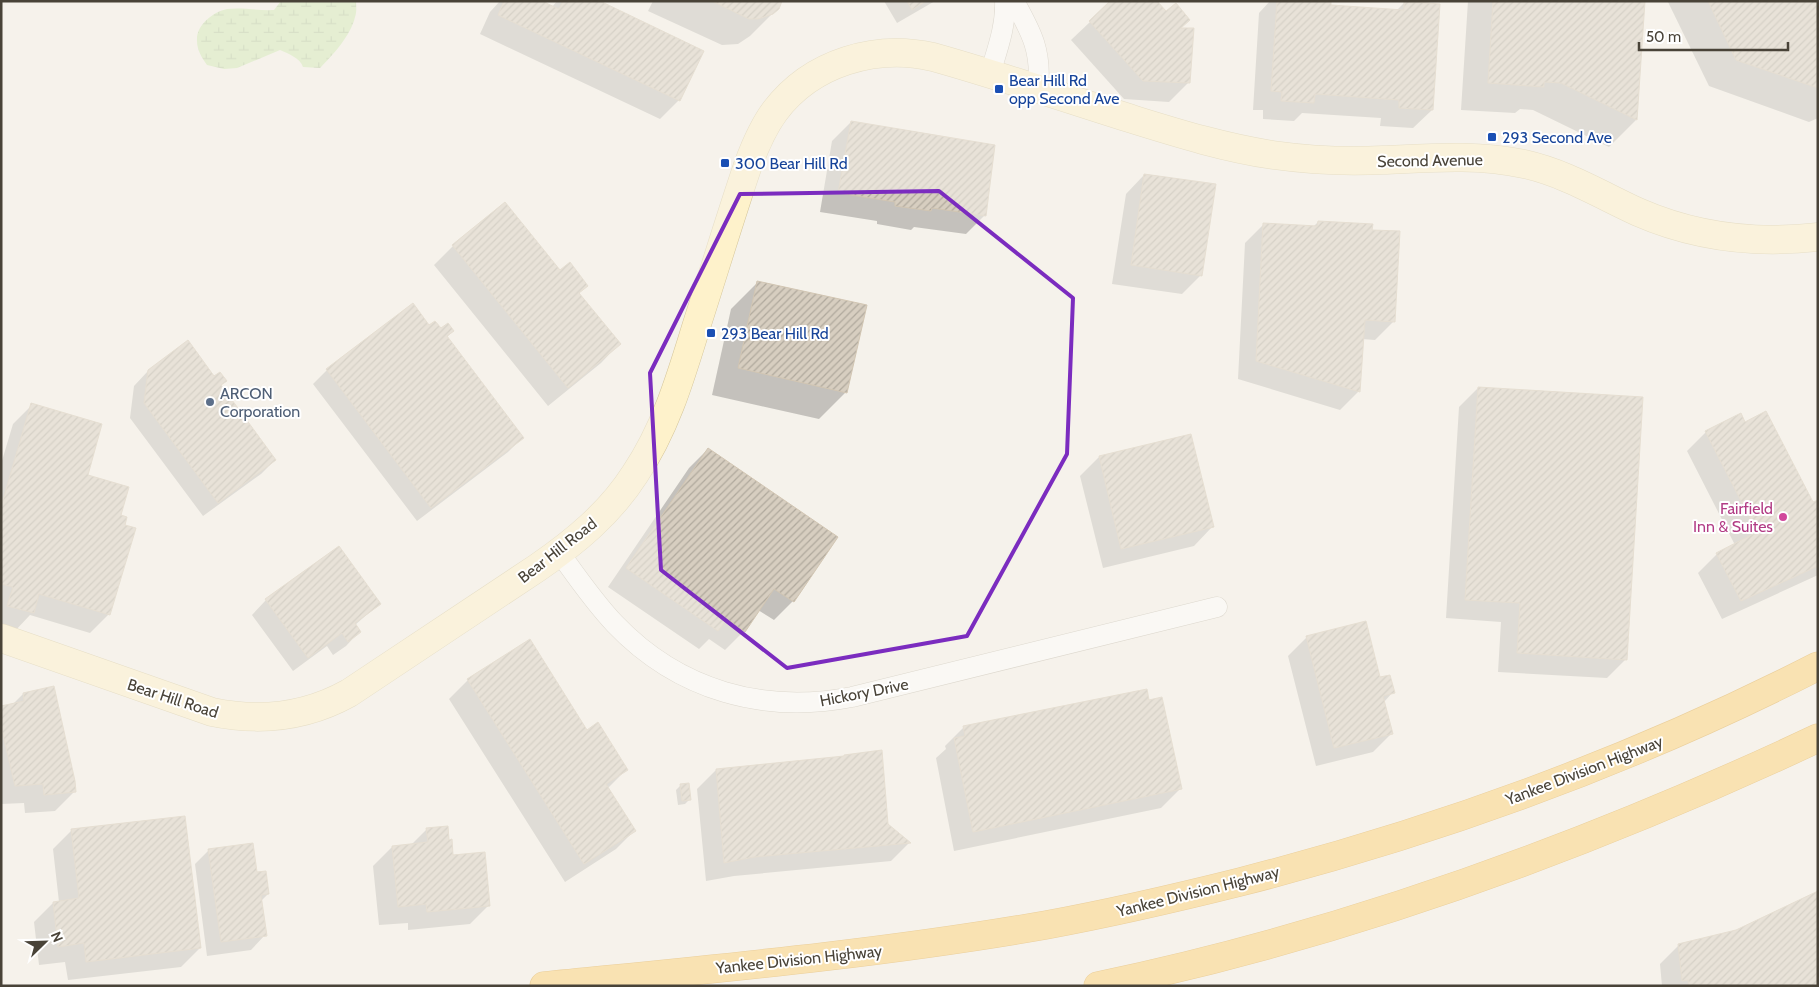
<svg xmlns="http://www.w3.org/2000/svg" width="1819" height="987" font-family="Cabin,sans-serif">
<style>
.wetland{fill:url(#wetland-marsh)}
.shadow{fill:#0003}
.building{fill:url(#building-hatch);stroke:#d2c6b3}
.lines{fill:none;stroke-linecap:round;stroke-linejoin:round}
.street-casing{stroke:#c1baad;stroke-width:21}
.secondary-casing{stroke:#d5c69a;stroke-width:29}
.highway-casing{stroke:#dda43c;stroke-width:29}
.street{stroke:#fff;stroke-width:20}
.secondary{stroke:#fef2cb;stroke-width:28}
.highway{stroke:#fdcf6e;stroke-width:28}
.marked{fill:none;stroke:#7b2cbf;stroke-width:4;stroke-linejoin:round}
.transit-dot{fill:#1a4fb4;stroke:#fff;stroke-width:2}
.service-dot{fill:#5c6f8a;stroke:#fff;stroke-width:2}
.hotel-dot{fill:#d1479c;stroke:#fff;stroke-width:2}
.labels{text-anchor:middle;stroke-width:4;stroke-linejoin:round;paint-order:stroke}
.transit-label{font-size:16px;fill:#164399;stroke:#fff;text-anchor:start}
.street-label{font-size:16px;fill:#494338;stroke:#fff}
.service-label{font-size:16px;fill:#4e5e75;stroke:#fff;text-anchor:start}
.hotel-label{font-size:16px;fill:#b23c85;stroke:#fff;text-anchor:end}
</style>
<defs>
<pattern id="wetland-marsh" width="20" height="14" patternUnits="userSpaceOnUse" patternTransform="scale(1.25)"><rect width="20" height="14" fill="#d0e9b4"/><path d="M1 5h8M5 5V1M11 12h8M15 12V8" fill="none" stroke="#b4c99c"/></pattern>
<pattern id="building-hatch" width="6" height="6" patternUnits="userSpaceOnUse" patternTransform="scale(1.25)"><rect width="6" height="6" fill="#d7cec0"/><path d="M-1 1l2-2M0 6l6-6M5 7l2-2" fill="none" stroke="#b0a99d"/></pattern>
</defs>
<rect width="100%" height="100%" fill="#f5f2eb"/>
<!-- wetland -->
<path class="wetland" d="M 281,1 L 356,1 C 356,6 357,12 355,17 C 351,35 333,55 320,68 L 303,67 C 300,58 289,54 280,50 L 237,68 L 224,69 L 207,65 C 202,58 197,50 197,41 C 196,25 213,12 227,9 C 243,7 259,11 274,10 Z"/>
<!-- shadow -->
<g class="shadow">
<path d="M 500,1 L 545,1 L 544,4 L 552,7 L 557,1 L 597,1 L 679,100 L 660,119 L 480,34 L 490,12 Z"/>
<path d="M 653,1 L 781,1 L 778,8 L 750,36 L 738,44 L 722,45 L 648,11 Z"/>
<path d="M 884,1 L 935,1 L 897,23 Z"/>
<path d="M 1270,1 L 1330,1 L 1329,6 L 1397,10 L 1405,2 L 1432,110 L 1413,128 L 1380,126 L 1381,118 L 1302,113 L 1294,121 L 1263,119 L 1263,110 L 1253,110 L 1259,13 Z"/>
<path d="M 1468,1 L 1644,1 L 1636,120 L 1609,147 L 1533,110 L 1520,109 L 1515,113 L 1461,110 Z"/>
<path d="M 1818,1 L 1818,118 L 1809,122 L 1709,86 L 1668,2 Z"/>
<path d="M 1090,22 L 1188,83 L 1169,102 L 1124,99 L 1071,40 Z"/>
<path d="M 851,122 L 985,215 L 966,234 L 914,227 L 911,230 L 877,224 L 877,221 L 820,212 L 832,141 Z"/>
<path d="M 1144,175 L 1201,275 L 1182,294 L 1112,284 L 1126,194 Z"/>
<path d="M 505,204 L 560,272 L 587,286 L 578,294 L 619,344 L 601,363 L 548,406 L 434,265 L 453,246 Z"/>
<path d="M 1318,222 L 1371,231 L 1394,321 L 1375,340 L 1362,339 L 1359,391 L 1340,410 L 1238,379 L 1245,243 L 1264,224 L 1313,227 Z"/>
<path d="M 758,282 L 846,392 L 819,419 L 712,395 L 731,309 Z"/>
<path d="M 429,327 L 453,331 L 446,338 L 522,438 L 508,452 L 417,521 L 313,384 L 327,370 Z"/>
<path d="M 148,371 L 214,378 L 225,381 L 220,386 L 275,460 L 261,474 L 203,516 L 130,418 L 134,386 Z"/>
<path d="M 1478,388 L 1626,659 L 1607,678 L 1498,672 L 1501,622 L 1446,618 L 1459,407 Z"/>
<path d="M 32,405 L 86,476 L 109,614 L 90,633 L 30,615 L 14,632 L 1,628 L 1,464 L 13,424 Z"/>
<path d="M 1745,424 L 1812,503 L 1818,501 L 1818,575 L 1722,619 L 1698,573 L 1717,554 L 1735,545 L 1687,451 L 1706,432 Z"/>
<path d="M 708,449 L 836,537 L 793,601 L 774,620 L 758,610 L 744,631 L 725,650 L 709,639 L 699,649 L 608,587 L 689,468 Z"/>
<path d="M 1099,457 L 1212,527 L 1194,546 L 1103,568 L 1080,476 Z"/>
<path d="M 266,600 L 379,604 L 355,625 L 360,631 L 346,646 L 333,655 L 327,646 L 293,671 L 252,615 Z"/>
<path d="M 1307,637 L 1393,692 L 1384,702 L 1392,733 L 1373,752 L 1316,766 L 1288,656 Z"/>
<path d="M 468,680 L 587,731 L 627,769 L 608,788 L 635,830 L 616,849 L 565,882 L 449,699 Z"/>
<path d="M 23,694 L 74,792 L 55,811 L 25,813 L 24,803 L 1,804 L 1,708 L 12,705 Z"/>
<path d="M 1148,701 L 1180,789 L 1161,808 L 954,851 L 936,758 L 946,749 L 945,746 L 964,727 Z"/>
<path d="M 716,770 L 886,825 L 909,843 L 891,861 L 734,876 L 706,881 L 697,789 Z"/>
<path d="M 681,785 L 690,799 L 685,804 L 678,805 L 676,790 Z"/>
<path d="M 427,829 L 452,856 L 489,905 L 470,924 L 408,930 L 408,923 L 379,925 L 373,866 L 392,847 L 411,845 Z"/>
<path d="M 72,830 L 200,948 L 181,967 L 68,980 L 65,962 L 39,965 L 34,922 L 53,903 L 59,902 L 53,849 Z"/>
<path d="M 209,850 L 268,894 L 261,901 L 265,935 L 251,950 L 207,956 L 195,864 Z"/>
<path d="M 1679,945 L 1818,986 L 1662,986 L 1660,964 Z"/>
</g>
<!-- building -->
<g class="building">
<path d="M 504,1 L 546,1 L 546,3 L 559,9 L 563,1 L 600,1 L 704,51 L 680,101 L 498,15 Z"/>
<path d="M 712,1 L 782,1 L 779,9 L 773,14 L 758,19 L 749,19 Z"/>
<path d="M 907,1 L 926,1 L 912,10 Z"/>
<path d="M 1110,1 L 1157,1 L 1166,11 L 1176,3 L 1190,20 L 1181,28 L 1194,28 L 1190,83 L 1143,81 L 1089,21 Z"/>
<path d="M 1277,1 L 1331,1 L 1331,5 L 1404,10 L 1404,1 L 1440,4 L 1433,110 L 1399,108 L 1399,100 L 1315,94 L 1314,103 L 1281,101 L 1282,92 L 1271,91 Z"/>
<path d="M 1493,1 L 1645,1 L 1637,120 L 1561,83 L 1544,82 L 1544,87 L 1488,83 Z"/>
<path d="M 1708,1 L 1818,1 L 1818,88 L 1736,60 Z"/>
<path d="M 851,121 L 995,145 L 986,216 L 932,208 L 931,211 L 895,206 L 895,202 L 838,193 Z"/>
<path d="M 1144,174 L 1216,184 L 1202,276 L 1131,265 Z"/>
<path d="M 505,202 L 560,270 L 570,262 L 588,286 L 579,293 L 621,344 L 568,388 L 452,245 Z"/>
<path d="M 1318,221 L 1373,224 L 1372,230 L 1400,231 L 1395,322 L 1365,320 L 1360,392 L 1256,361 L 1263,223 L 1317,226 Z"/>
<path d="M 757,281 L 867,305 L 847,393 L 738,368 Z"/>
<path d="M 413,303 L 429,325 L 435,321 L 441,328 L 448,323 L 454,331 L 447,336 L 524,438 L 431,508 L 326,369 Z"/>
<path d="M 188,340 L 214,376 L 220,372 L 227,381 L 221,385 L 276,460 L 218,503 L 144,403 L 148,370 Z"/>
<path d="M 1478,387 L 1643,397 L 1627,660 L 1517,653 L 1520,603 L 1465,600 Z"/>
<path d="M 31,403 L 102,424 L 88,475 L 129,487 L 121,515 L 127,517 L 125,525 L 136,528 L 110,615 L 39,594 L 34,613 L 7,606 L 13,587 L 1,584 L 1,507 Z"/>
<path d="M 1766,411 L 1813,502 L 1818,500 L 1818,566 L 1741,601 L 1716,553 L 1757,532 L 1705,431 L 1741,413 L 1745,422 Z"/>
<path d="M 1191,434 L 1214,527 L 1121,549 L 1099,456 Z"/>
<path d="M 708,448 L 838,537 L 794,602 L 774,589 L 745,632 L 727,619 L 718,631 L 626,568 Z"/>
<path d="M 339,546 L 381,604 L 355,623 L 361,632 L 348,642 L 342,633 L 308,658 L 265,599 Z"/>
<path d="M 1366,621 L 1380,677 L 1390,675 L 1395,693 L 1383,696 L 1393,734 L 1334,748 L 1306,636 Z"/>
<path d="M 530,639 L 587,730 L 598,722 L 628,770 L 606,784 L 636,831 L 584,864 L 467,679 Z"/>
<path d="M 54,686 L 75,781 L 76,792 L 44,795 L 43,784 L 15,786 L 1,726 L 1,706 L 24,701 L 23,693 Z"/>
<path d="M 1147,689 L 1149,700 L 1162,697 L 1182,789 L 973,832 L 954,738 L 965,736 L 963,726 Z"/>
<path d="M 882,750 L 888,824 L 911,843 L 754,857 L 724,863 L 716,769 L 844,756 L 844,755 Z"/>
<path d="M 689,783 L 691,800 L 682,801 L 680,784 Z"/>
<path d="M 185,816 L 201,948 L 86,962 L 84,943 L 58,947 L 53,902 L 79,898 L 71,829 Z"/>
<path d="M 448,826 L 449,840 L 452,839 L 453,855 L 485,852 L 490,906 L 427,912 L 426,904 L 398,907 L 392,846 L 428,842 L 426,828 Z"/>
<path d="M 253,843 L 257,872 L 266,871 L 269,894 L 261,895 L 267,936 L 221,942 L 208,849 Z"/>
<path d="M 1818,891 L 1818,986 L 1689,986 L 1688,980 L 1682,981 L 1678,944 L 1736,930 Z"/>
</g>
<g class="lines">
<!-- street casing -->
<g class="street-casing">
<g id="street">
<path d="M 1014,1 C 1032,33 1042,52 1038,89"/>
<path d="M 990,74 C 997,50 1006,27 1005,1"/>
<path d="M 559,552 C 577,577 594,602 615,624 C 679,691 764,714 852,697 L 1217,607"/>
</g>
</g>
<!-- secondary casing -->
<g class="secondary-casing">
<path id="secondary" d="M 1,638 L 212,712 C 260,722 306,717 349,693 L 537,568 C 575,542 610,513 635,474 C 666,428 681,376 697,324 C 714,271 730,218 748,165 C 755,146 763,127 775,111 C 812,62 876,44 933,57 C 1001,76 1068,99 1135,120 C 1180,134 1226,148 1273,155 C 1309,160 1346,162 1383,160 C 1431,158 1476,154 1524,164 C 1565,173 1601,195 1638,212 C 1695,237 1757,244 1818,237"/>
</g>
<!-- highway casing -->
<g class="highway-casing">
<g id="highway">
<path d="M 544,986 C 712,969 880,954 1046,925 C 1111,913 1176,898 1240,882 C 1439,831 1634,760 1818,666"/>
<path d="M 1098,986 C 1347,934 1588,846 1818,738"/>
</g>
</g>
<!-- street -->
<use href="#street" class="street"/>
<!-- secondary -->
<use href="#secondary" class="secondary"/>
<!-- highway -->
<use href="#highway" class="highway"/>
</g>
<!-- marked area -->
<path d="M0 0H1819V987H0ZM 939,191 L 1073,298 L 1067,454 L 967,636 L 787,668 L 661,570 L 650,373 L 740,194 Z" fill="#f5f2eb" fill-opacity=".55" fill-rule="evenodd"/>
<path class="marked" d="M 939,191 L 1073,298 L 1067,454 L 967,636 L 787,668 L 661,570 L 650,373 L 740,194 Z"/>
<!-- markers -->
<g class="transit-dot">
<rect x="994" y="84" width="10" height="10" rx="2.5"/>
<rect x="1487" y="132" width="10" height="10" rx="2.5"/>
<rect x="720" y="158" width="10" height="10" rx="2.5"/>
<rect x="706" y="328" width="10" height="10" rx="2.5"/>
</g>
<circle class="service-dot" cx="210" cy="402" r="5"/>
<circle class="hotel-dot" cx="1783" cy="517" r="5"/>
<g class="labels">
<!-- transit labels -->
<g class="transit-label">
<text x="1009" y="86">Bear Hill Rd<tspan x="1009" dy="18">opp Second Ave</tspan></text>
<text x="1502" y="143">293 Second Ave</text>
<text x="735" y="169">300 Bear Hill Rd</text>
<text x="721" y="339">293 Bear Hill Rd</text>
</g>
<!-- street labels -->
<g class="street-label">
<text transform="translate(1430 160) rotate(-1)" y="6">Second Avenue</text>
<text transform="translate(557 550) rotate(-38)" y="6">Bear Hill Road</text>
<text transform="translate(864 692) rotate(-11)" y="6">Hickory Drive</text>
<text transform="translate(173 698) rotate(18)" y="6">Bear Hill Road</text>
<text transform="translate(1584 770) rotate(-21)" y="6">Yankee Division Highway</text>
<text transform="translate(1198 891) rotate(-14)" y="6">Yankee Division Highway</text>
<text transform="translate(799 959) rotate(-6)" y="6">Yankee Division Highway</text>
</g>
<!-- service labels -->
<g class="service-label">
<text x="220" y="399">ARCON<tspan x="220" dy="18">Corporation</tspan></text>
</g>
<!-- hotel labels -->
<g class="hotel-label">
<text x="1773" y="514">Fairfield<tspan x="1773" dy="18">Inn &amp; Suites</tspan></text>
</g>
</g>
<!-- border -->
<rect width="1819" height="987" fill="none" stroke="#494338" stroke-width="5"/>
<!-- north arrow -->
<g transform="translate(45 942) rotate(67)" stroke="#ffffff" stroke-width="4" paint-order="stroke">
<path d="M0-4L9 19L0 12L-9 19Z" fill="#494338"/>
<text y="-8" font-size="14" font-weight="bold" text-anchor="middle" fill="#494338">N</text>
</g>
<!-- scale -->
<path d="M1639 42v8h149v-8" fill="none" stroke="#494338" stroke-width="2.5"/>
<text x="1646" y="42" font-size="15" fill="#494338" stroke="#ffffff" stroke-width="4" paint-order="stroke">50 m</text>
</svg>
